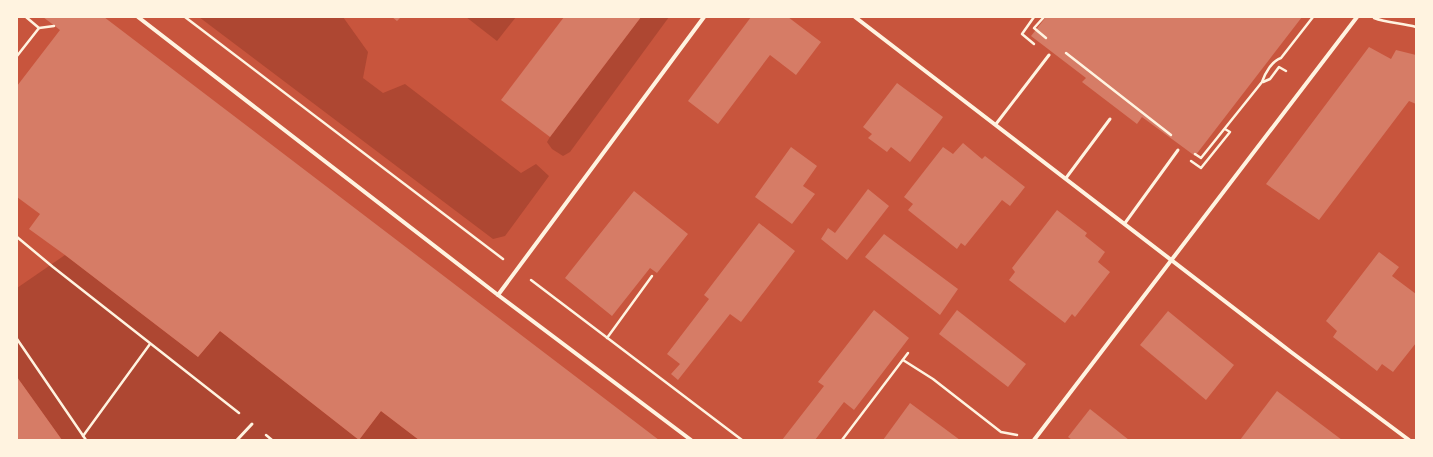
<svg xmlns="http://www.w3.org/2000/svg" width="1433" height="457" font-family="'Fira Sans',sans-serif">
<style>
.green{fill:#ae4732}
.building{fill:#d67c66}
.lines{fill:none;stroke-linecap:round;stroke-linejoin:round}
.path{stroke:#fff3e0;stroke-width:2.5}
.service{stroke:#fff3e0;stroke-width:3}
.minor{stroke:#fff3e0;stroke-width:4}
</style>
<rect width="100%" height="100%" fill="#c8553d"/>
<!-- green -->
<g class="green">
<path d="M 199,17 L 343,17 L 368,52 L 363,78 L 383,93 L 405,84 L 521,173 L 536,164 L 549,176 L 505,236 L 493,239 Z"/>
<path d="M 466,17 L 516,17 L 497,41 Z"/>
<path d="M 641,17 L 669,17 L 570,152 L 563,156 L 552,149 L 547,142 L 550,137 Z"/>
<path d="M 65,255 L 198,357 L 220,331 L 359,440 L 381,411 L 419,440 L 62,440 L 17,377 L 17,288 Z"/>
</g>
<!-- building -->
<g class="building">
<path d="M 43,17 L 104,17 L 659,440 L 419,440 L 381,411 L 359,440 L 220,331 L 198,357 L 65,255 L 29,229 L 40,214 L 17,197 L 17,86 L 60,30 Z"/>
<path d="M 392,17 L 401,17 L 397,21 Z"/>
<path d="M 564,17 L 641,17 L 550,137 L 501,100 Z"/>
<path d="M 751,17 L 788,17 L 821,42 L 796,75 L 770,55 L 718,124 L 688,101 Z"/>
<path d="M 1046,17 L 1302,17 L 1195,156 L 1142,117 L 1137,124 L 1082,82 L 1086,78 L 1031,36 Z"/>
<path d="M 1369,47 L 1391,59 L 1396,50 L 1416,55 L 1416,104 L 1409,101 L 1319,220 L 1266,184 Z"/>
<path d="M 897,83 L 943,117 L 910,162 L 891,147 L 887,152 L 868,138 L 872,134 L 863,127 Z"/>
<path d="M 963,143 L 982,159 L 985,156 L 1025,187 L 1010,206 L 1002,200 L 965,246 L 961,243 L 957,249 L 908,210 L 913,204 L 904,197 L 943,147 L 953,154 Z"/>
<path d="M 791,147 L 817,166 L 803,186 L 815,194 L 792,224 L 755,197 Z"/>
<path d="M 868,189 L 889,206 L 847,260 L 821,239 L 828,228 L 835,233 Z"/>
<path d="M 634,191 L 688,234 L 657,273 L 650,268 L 612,316 L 565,278 Z"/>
<path d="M 1057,210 L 1087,233 L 1085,236 L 1105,252 L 1098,262 L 1110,272 L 1075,317 L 1072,314 L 1065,323 L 1009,280 L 1015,272 L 1012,268 Z"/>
<path d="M 759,223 L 795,251 L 741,322 L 730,314 L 678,380 L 671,374 L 680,364 L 667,354 L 709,299 L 704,295 Z"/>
<path d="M 884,234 L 958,289 L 940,315 L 865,257 Z"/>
<path d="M 1379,252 L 1399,267 L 1392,276 L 1416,294 L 1416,343 L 1393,372 L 1382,364 L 1377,371 L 1333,337 L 1337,331 L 1326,321 Z"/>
<path d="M 874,310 L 909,338 L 854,410 L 844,402 L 815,440 L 782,440 L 824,386 L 818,382 Z"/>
<path d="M 957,310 L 1026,364 L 1008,387 L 939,334 Z"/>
<path d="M 1168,311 L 1234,365 L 1206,400 L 1140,345 Z"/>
<path d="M 17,377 L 62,440 L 17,440 Z"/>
<path d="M 1277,391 L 1342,440 L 1240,440 Z"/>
<path d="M 910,403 L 960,440 L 883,440 Z"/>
<path d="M 1090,409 L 1129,440 L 1072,440 L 1068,437 Z"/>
</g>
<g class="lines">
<!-- path -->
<g class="path">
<path d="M 26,17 L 39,28 L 54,26"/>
<path d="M 185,17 L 503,259"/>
<path d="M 1034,17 L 1022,34 L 1034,44"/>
<path d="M 1044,17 L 1034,28 L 1046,38"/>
<path d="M 1374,18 C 1387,23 1402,23 1416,27"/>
<path d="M 1066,53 L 1171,135"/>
<path d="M 17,56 L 39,28"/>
<path d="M 1263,82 L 1270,79 L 1279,67 L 1286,71"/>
<path d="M 1195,154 L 1201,158 L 1262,82 C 1265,73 1272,61 1281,58 L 1313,17"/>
<path d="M 1191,161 L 1201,168 L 1230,132 L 1225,129"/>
<path d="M 17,237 L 53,267 L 239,413"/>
<path d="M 531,280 L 742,440"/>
<path d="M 607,338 L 652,276"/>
<path d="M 17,339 L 86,440"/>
<path d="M 903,360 L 933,379 L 1001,432 L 1017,435"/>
<path d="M 266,435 L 272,440"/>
<path d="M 83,436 L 150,344"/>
<path d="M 842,440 L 908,353"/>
</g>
<!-- service -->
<g class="service">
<path d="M 996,124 L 1049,55"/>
<path d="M 1066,178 L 1110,119"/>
<path d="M 1125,223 L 1178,150"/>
<path d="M 237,440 L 252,424"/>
</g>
<!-- minor -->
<g class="minor">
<path d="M 138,17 L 498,295 L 691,440"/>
<path d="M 855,17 L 1291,352 L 1409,440"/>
<path d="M 498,295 L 704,17"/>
<path d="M 1034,440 L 1357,17"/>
</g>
</g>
<!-- border -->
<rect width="1433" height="457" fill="none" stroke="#fff3e0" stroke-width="36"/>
</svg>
